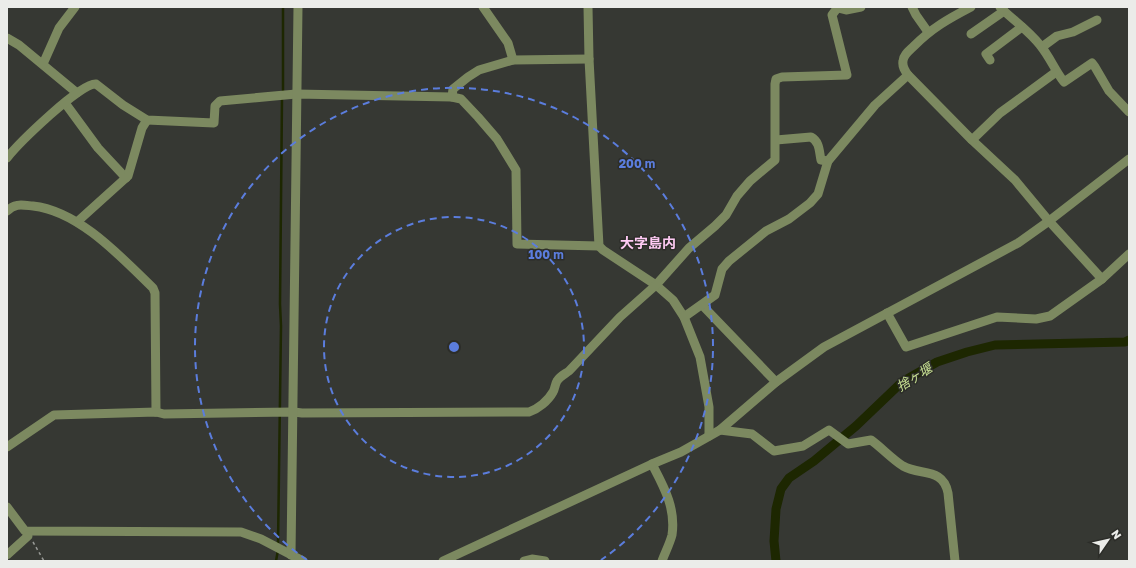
<svg xmlns="http://www.w3.org/2000/svg" width="1136" height="568" font-family="'Golos Text','Noto Sans JP',sans-serif">
<style>
.lines{fill:none;stroke-linecap:round;stroke-linejoin:round}
.stream{stroke:#1d2701;stroke-width:2.5}
.canal{stroke:#1d2701;stroke-width:9}
.path{stroke:#989a96;stroke-width:1.5;stroke-dasharray:3 3;stroke-linecap:butt}
.minor{stroke:#7c8960;stroke-width:9}
.ring{fill:none;stroke:#5b7ddd;stroke-width:2;stroke-dasharray:7 5}
.labels{text-anchor:middle;stroke-width:3;stroke-linejoin:round;paint-order:stroke}
.water-label{font-size:13px;font-style:italic;fill:#cae394;stroke:#2c2d29}
.quarter-label{font-size:14px;font-weight:bold;fill:#ffcbf5;stroke:#2c2d29}
.centre{fill:#5b7ddd;stroke:#2c2d29;stroke-width:2}
.ring-label{font-size:12px;text-anchor:middle;font-weight:bold;fill:#5b7ddd;stroke:#2c2d29;stroke-width:3;stroke-linejoin:round;paint-order:stroke}
</style>
<rect width="100%" height="100%" fill="#363833"/>
<g class="lines">
<!-- stream -->
<g class="stream">
<path d="M 283,93 L 283,7"/>
<path d="M 278,545 L 281,326 L 280,304 L 282,98"/>
<path d="M 276,561 L 278,550"/>
</g>
<!-- canal -->
<path class="canal" d="M 776,561 L 774,541 L 776,509 L 781,489 L 789,478 L 814,461 L 856,426 L 902,382 L 937,362 L 967,352 L 995,345 L 1125,342 L 1129,340"/>
<!-- path -->
<path class="path" d="M 33,542 L 44,561"/>
<!-- minor -->
<g class="minor">
<path d="M 483,7 L 508,43 L 513,60"/>
<path d="M 588,7 L 589,59 L 599,246 L 603,250 L 656,285 L 673,300 L 684,317 L 700,357 L 709,407 L 709,436"/>
<path d="M 912,7 L 916,15 L 928,32"/>
<path d="M 971,7 C 948,19 932,28 914,46 C 910,50 903,55 903,61 C 902,67 905,71 908,75 L 972,140 L 1015,180 L 1049,221 L 1102,279"/>
<path d="M 1000,7 L 1004,11 C 1016,22 1030,32 1040,45 C 1050,57 1055,71 1064,82 L 1092,63 L 1095,67 L 1109,91 L 1129,112"/>
<path d="M 838,8 L 846,10 L 861,7"/>
<path d="M 971,34 L 1004,11"/>
<path d="M 7,38 L 19,45 L 77,93"/>
<path d="M 1042,47 L 1057,36 L 1073,32 L 1097,20"/>
<path d="M 990,60 L 986,54 L 1022,27"/>
<path d="M 43,64 L 59,28 L 75,7"/>
<path d="M 452,97 L 453,89 L 468,77 L 479,70 L 513,60 L 589,59"/>
<path d="M 65,103 L 98,148 L 126,178"/>
<path d="M 776,140 L 811,137 C 820,142 819,151 821,160 L 828,161"/>
<path d="M 972,140 L 1000,113 L 1056,72"/>
<path d="M 7,158 C 18,144 81,82 96,84 L 123,105 L 147,120 L 214,123 L 215,106 L 220,101 L 296,94 L 452,97 L 461,99 L 478,117 L 497,139 L 516,170 L 517,244 L 599,246"/>
<path d="M 7,211 C 15,203 22,205 33,206 C 79,211 121,257 153,288 L 155,293 L 156,412"/>
<path d="M 77,222 L 128,176 L 142,128 L 147,120"/>
<path d="M 702,305 L 776,382"/>
<path d="M 887,313 L 906,347 L 997,317 L 1036,319 L 1050,316 L 1102,279 L 1129,254"/>
<path d="M 684,317 L 715,295 L 722,269 L 729,261 L 766,231 L 789,219 L 810,203 L 818,194 L 828,161 L 875,105 L 908,75"/>
<path d="M 720,430 L 752,434 L 774,451 L 803,446 L 829,430 L 848,444 L 871,440 C 882,448 892,459 903,466 C 920,476 943,467 948,493 L 955,561"/>
<path d="M 7,447 L 54,415 L 156,412 L 164,414 L 294,412 L 302,413 L 529,412 C 538,409 548,401 553,392 C 555,389 555,384 557,381 C 560,376 565,374 569,371 L 620,317 L 656,285 L 689,248 L 715,226 L 726,215 L 737,196 L 750,181 L 775,160 L 775,84 L 776,79 L 782,77 L 847,75 L 832,15 L 838,7"/>
<path d="M 652,464 C 664,487 676,508 672,535 C 670,543 665,553 662,561"/>
<path d="M 7,507 L 25,531 L 241,532 L 261,539 L 303,561"/>
<path d="M 7,555 L 28,536"/>
<path d="M 291,555 L 298,7"/>
<path d="M 443,561 L 652,464 L 681,452 L 720,430 L 776,382 L 824,347 L 1018,243 L 1049,221 L 1129,159"/>
<path d="M 524,561 L 532,559 L 545,561"/>
</g>
</g>
<!-- distance rings -->
<g class="ring">
<circle cx="454" cy="347" r="130"/>
<path d="M307 560A259 259 0 1 1 601 560"/>
</g>
<g class="labels">
<!-- water labels -->
<g class="water-label">
<text transform="translate(914 377) rotate(-33)" y="5">捨ヶ堰</text>
</g>
<!-- quarter labels -->
<g class="quarter-label">
<text x="648" y="248">大字島内</text>
</g>
</g>
<circle cx="454" cy="347" r="6" class="centre"/>
<g class="ring-label">
<text x="637" y="168">200 m</text>
<text x="546" y="259">100 m</text>
</g>
<!-- border -->
<rect width="1136" height="568" fill="none" stroke="#ebece9" stroke-width="16"/>
<!-- north arrow -->
<g transform="translate(1108 540) rotate(56)" stroke="#2c2d29" stroke-width="3" paint-order="stroke">
<path d="M0-3L7 15L0 10L-7 15Z" fill="#ebece9"/>
<text y="-6" font-size="11" font-weight="bold" text-anchor="middle" fill="#ebece9">N</text>
</g>
</svg>
